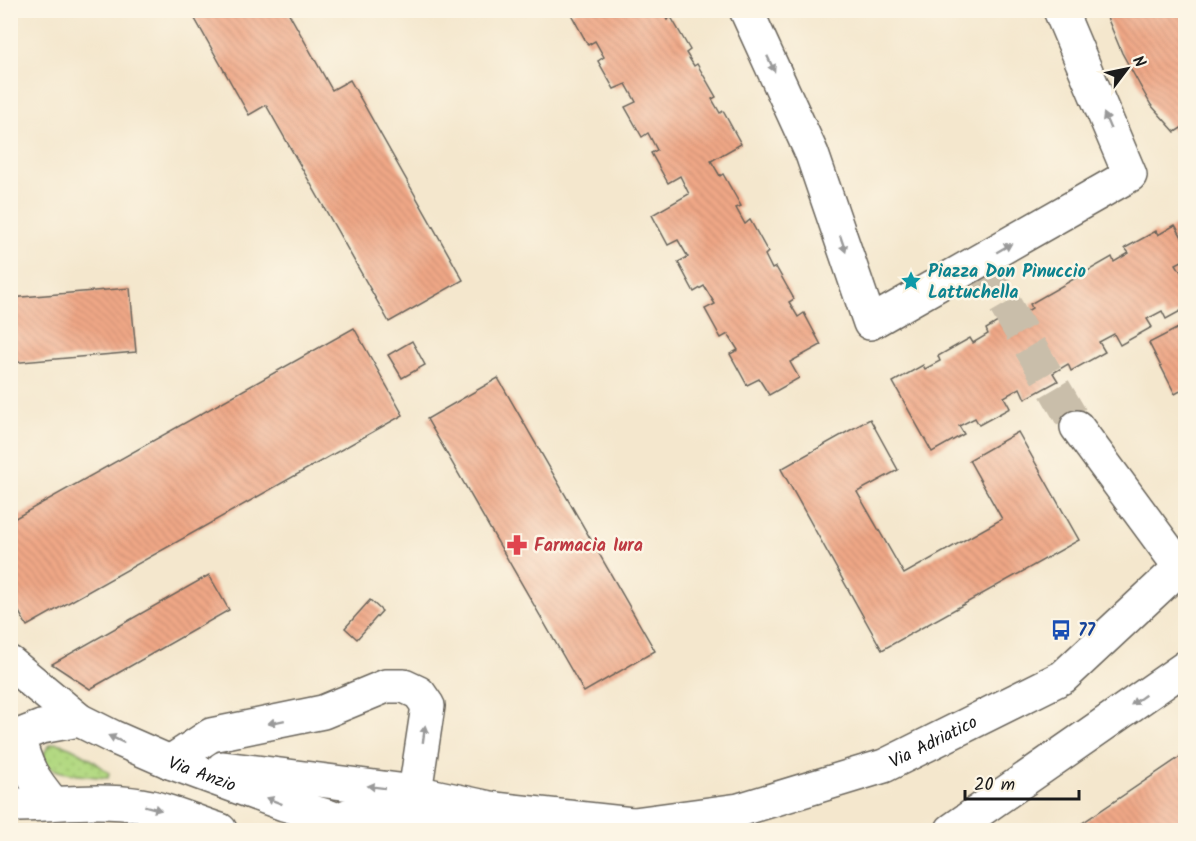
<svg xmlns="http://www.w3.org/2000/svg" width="1196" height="841" font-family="Kalam,sans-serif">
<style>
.grass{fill:url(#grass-dots);stroke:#687a4f;stroke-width:1.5}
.building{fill:url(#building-back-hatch)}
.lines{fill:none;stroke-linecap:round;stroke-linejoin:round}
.minor-tunnel{stroke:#c9beaa;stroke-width:33;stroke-dasharray:33 16;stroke-linecap:butt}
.minor-casing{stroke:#68635a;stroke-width:36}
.minor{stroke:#fff;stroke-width:33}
.oneway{fill:#999}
.labels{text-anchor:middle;stroke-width:5;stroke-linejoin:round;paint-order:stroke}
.culture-label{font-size:18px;font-weight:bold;fill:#0d838f;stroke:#fcf5e5;text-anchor:start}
.health-label{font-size:18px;font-weight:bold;fill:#be3a42;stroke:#fcf5e5;text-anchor:start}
.transit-label{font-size:18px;font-weight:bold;fill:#164399;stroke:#fcf5e5;text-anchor:start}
.street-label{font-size:18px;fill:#1c1c1c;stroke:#fcf5e5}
</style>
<defs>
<pattern id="grass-dots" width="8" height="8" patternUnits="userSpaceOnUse" patternTransform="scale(1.5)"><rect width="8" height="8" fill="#b3d982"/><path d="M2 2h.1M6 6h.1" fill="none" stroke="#99ba70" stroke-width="1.8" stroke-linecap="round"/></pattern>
<pattern id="building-back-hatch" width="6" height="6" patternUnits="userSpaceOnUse" patternTransform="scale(1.5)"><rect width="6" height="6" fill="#efa786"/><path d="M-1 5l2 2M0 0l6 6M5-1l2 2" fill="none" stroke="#cc8f73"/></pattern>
</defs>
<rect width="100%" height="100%" fill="#fcf5e5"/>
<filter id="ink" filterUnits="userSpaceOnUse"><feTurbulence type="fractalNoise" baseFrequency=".0167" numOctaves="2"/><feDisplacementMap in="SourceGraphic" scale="12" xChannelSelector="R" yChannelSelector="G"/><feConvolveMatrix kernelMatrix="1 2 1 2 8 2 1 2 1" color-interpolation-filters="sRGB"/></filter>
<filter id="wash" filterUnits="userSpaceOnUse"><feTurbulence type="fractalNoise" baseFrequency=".008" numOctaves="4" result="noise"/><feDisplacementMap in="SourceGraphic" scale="24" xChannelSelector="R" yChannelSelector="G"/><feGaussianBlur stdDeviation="1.35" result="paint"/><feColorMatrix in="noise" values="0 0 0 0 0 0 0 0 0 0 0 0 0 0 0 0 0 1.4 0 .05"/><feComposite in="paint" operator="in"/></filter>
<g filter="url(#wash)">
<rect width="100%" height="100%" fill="#f4e7cd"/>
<!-- grass -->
<g class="grass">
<path d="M 57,743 C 76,747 94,761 109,773 L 108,778 C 92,776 19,775 51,744 Z"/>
<path d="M 390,827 L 433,827 L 511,830 L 392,830 Z"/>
</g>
<g id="blocks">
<!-- building -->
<g class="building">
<path d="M 190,10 L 287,10 L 332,90 L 350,80 L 463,280 L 389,322 L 266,105 L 249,115 Z"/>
<path d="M 578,10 L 662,10 L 667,20 L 671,17 L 690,50 L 686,53 L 694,66 L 697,64 L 716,97 L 712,99 L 720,113 L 723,111 L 741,144 L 711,161 L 720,176 L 723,174 L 741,206 L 736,208 L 745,224 L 750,220 L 768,252 L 765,255 L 772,269 L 776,267 L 794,299 L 789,302 L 798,317 L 804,313 L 821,345 L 790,362 L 799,378 L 769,395 L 759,379 L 747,385 L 730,354 L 738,350 L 728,334 L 721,338 L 705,309 L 715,304 L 704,286 L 694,292 L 678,262 L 688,257 L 678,240 L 668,245 L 652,215 L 689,194 L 680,176 L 668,183 L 651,153 L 657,150 L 648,133 L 642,137 L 625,107 L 636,102 L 626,84 L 614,89 L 598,61 L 604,57 L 595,41 L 588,45 L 571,14 Z"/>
<path d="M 1104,10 L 1186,10 L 1186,125 L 1175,132 L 1151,105 L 1143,91 L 1122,53 Z"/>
<path d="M 1175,225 L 1186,244 L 1186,259 L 1176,264 L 1186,280 L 1186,308 L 1166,319 L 1162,311 L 1147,319 L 1152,327 L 1120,345 L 1114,334 L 1099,342 L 1105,352 L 1071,371 L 1068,364 L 1053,373 L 1058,381 L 1025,399 L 1020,388 L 1004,397 L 1010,408 L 979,425 L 975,418 L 959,426 L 964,434 L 932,452 L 893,382 L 923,365 L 925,369 L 940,361 L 938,356 L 970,338 L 973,343 L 988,334 L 986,329 L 1016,311 L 1019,316 L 1032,308 L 1030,304 L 1112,257 L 1114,262 L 1129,253 L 1125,248 L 1156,231 L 1158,235 Z"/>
<path d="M 130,288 L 136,352 L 10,363 L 10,298 Z"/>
<path d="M 1186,324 L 1186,388 L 1175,394 L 1149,343 Z"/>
<path d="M 354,328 L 403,415 L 27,626 L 10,596 L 10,521 Z"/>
<path d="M 412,341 L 425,365 L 402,378 L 388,355 Z"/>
<path d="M 498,378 L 655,651 L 584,692 L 427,419 Z"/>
<path d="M 870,419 L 898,470 L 857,492 L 904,574 L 1002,519 L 969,460 L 1018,432 L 1079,540 L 882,650 L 781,469 Z"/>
<path d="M 209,575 L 229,610 L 90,689 L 52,664 Z"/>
<path d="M 370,600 L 382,611 L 357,639 L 345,628 Z"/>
<path d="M 1186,753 L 1186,830 L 1072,830 Z"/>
</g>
</g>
</g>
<g filter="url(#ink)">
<use href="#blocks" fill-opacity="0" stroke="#68635a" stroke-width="1.5"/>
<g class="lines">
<!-- minor-tunnel -->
<path class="minor-tunnel" d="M 980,262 L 1077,427"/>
<!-- minor casing -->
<g class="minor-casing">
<g id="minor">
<path d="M 746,10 L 812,154 L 870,323 L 1130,175 L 1060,10"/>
<path d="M 1077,427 L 1180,567"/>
<path id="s1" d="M 10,663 L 79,720 L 113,737 L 170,762 L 284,804 L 330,817"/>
<path d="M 170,762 L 211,735 L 323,712 L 386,686 L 404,686 L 419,693 L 428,706 L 415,792"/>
<path d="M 223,768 L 415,792 L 495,809"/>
<path d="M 53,803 C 32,778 26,767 18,736 L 41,727 L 79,720"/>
<path d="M 10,805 C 54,805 97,798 141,805 C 168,809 194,822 220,830"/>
<path d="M 347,816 L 495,809 L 632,824"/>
<path id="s2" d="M 607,830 L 634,824 L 739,810 L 884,766 L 1063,677 L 1186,562"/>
<path d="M 952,830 L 1186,667"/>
</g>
</g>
<!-- minor -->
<use href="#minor" class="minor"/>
</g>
<!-- one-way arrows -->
<defs><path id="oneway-solid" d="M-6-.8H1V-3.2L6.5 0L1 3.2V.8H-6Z" transform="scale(1.5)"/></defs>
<g class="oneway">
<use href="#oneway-solid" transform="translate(771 64) rotate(65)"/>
<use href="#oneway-solid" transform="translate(1107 121) rotate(-113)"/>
<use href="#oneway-solid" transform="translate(843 244) rotate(71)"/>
<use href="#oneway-solid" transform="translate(1004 248) rotate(-30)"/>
<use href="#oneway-solid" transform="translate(1138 700) rotate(145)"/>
<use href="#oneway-solid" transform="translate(276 722) rotate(168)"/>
<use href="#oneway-solid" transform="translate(424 734) rotate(-82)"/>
<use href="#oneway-solid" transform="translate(116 739) rotate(-155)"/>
<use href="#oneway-solid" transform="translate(376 787) rotate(-173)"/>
<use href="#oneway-solid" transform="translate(274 801) rotate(-159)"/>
<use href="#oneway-solid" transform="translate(153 808) rotate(15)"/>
</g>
</g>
<!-- icons -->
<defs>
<g id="sight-bare" transform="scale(1.62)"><path d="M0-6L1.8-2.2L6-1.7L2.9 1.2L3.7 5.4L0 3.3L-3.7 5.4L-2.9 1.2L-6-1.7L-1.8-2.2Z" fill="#0f9aa8" stroke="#fcf5e5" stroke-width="2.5" paint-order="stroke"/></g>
<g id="pharmacy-bare" transform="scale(1.62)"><path d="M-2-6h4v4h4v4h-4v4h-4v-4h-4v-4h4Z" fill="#e0444e" stroke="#fcf5e5" stroke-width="2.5" paint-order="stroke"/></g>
<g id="bus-bare" transform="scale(1.62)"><path d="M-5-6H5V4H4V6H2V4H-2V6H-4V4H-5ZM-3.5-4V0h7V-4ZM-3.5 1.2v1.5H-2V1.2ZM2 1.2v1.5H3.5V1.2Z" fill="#1a4fb4" stroke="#fcf5e5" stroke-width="2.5" paint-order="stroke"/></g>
</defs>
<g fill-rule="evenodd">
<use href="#sight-bare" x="911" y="281"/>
<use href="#pharmacy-bare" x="517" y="545"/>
<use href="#bus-bare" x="1061" y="630"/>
</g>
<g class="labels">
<!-- culture labels -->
<g class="culture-label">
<text x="928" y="277">Piazza Don Pinuccio<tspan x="928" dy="21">Lattuchella</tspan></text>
</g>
<!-- health labels -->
<g class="health-label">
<text x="534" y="551">Farmacia Iura</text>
</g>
<!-- transit labels -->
<g class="transit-label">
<text x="1078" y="636">77</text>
</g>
<!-- street labels -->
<g class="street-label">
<text dy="6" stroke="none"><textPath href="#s2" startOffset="340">Via Adriatico</textPath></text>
<text dy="6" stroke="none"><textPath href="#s1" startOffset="224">Via Anzio</textPath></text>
</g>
</g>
<!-- margin -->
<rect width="1196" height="841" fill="none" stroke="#fcf5e5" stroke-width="36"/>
<!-- north arrow -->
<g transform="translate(1127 69) rotate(58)" stroke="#fcf5e5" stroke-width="4.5" paint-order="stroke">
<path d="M0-4.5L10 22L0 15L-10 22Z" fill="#1c1c1c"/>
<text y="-9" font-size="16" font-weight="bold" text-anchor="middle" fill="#1c1c1c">N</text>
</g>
<!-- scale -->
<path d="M965 790v9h114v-9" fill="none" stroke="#1c1c1c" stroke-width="3"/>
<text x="974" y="790" font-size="18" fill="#1c1c1c" stroke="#fcf5e5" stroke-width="4.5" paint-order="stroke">20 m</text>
</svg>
